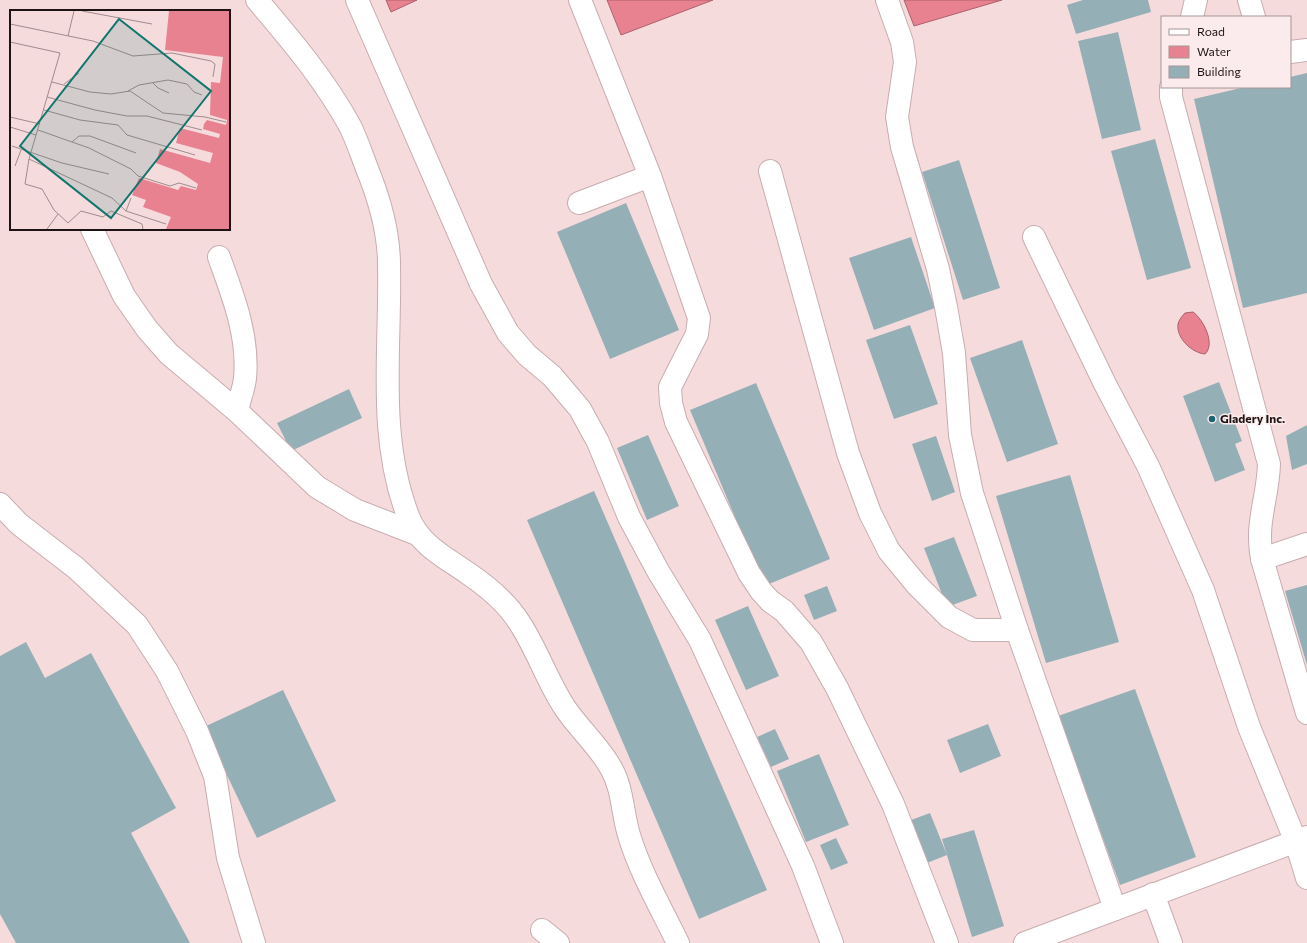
<svg xmlns="http://www.w3.org/2000/svg" width="1307" height="943" font-family="Commissioner,sans-serif">
<style>
.water{fill:#e88290;stroke:#ab616b}
.building{fill:#95afb6}
.lines{fill:none;stroke-linecap:round;stroke-linejoin:round}
.minor-casing{stroke:#c8adb0;stroke-width:24}
.minor{stroke:#fff;stroke-width:22}
.poi-dot{fill:#1e6574;stroke:#fcebec;stroke-width:1.5}
.labels{text-anchor:middle;stroke-width:3;stroke-linejoin:round;paint-order:stroke}
.poi-label{font-size:12px;font-weight:bold;fill:#1d1314;stroke:#fcebec;text-anchor:start}
.inset-road{fill:none;stroke:#9f8b8d;stroke-width:1}
.view{fill:#0f766e;fill-opacity:0.15;stroke:#0f766e;stroke-width:2}
.inset-edge{fill:none;stroke:#1d1314;stroke-width:2}
</style>
<rect width="100%" height="100%" fill="#f6dbdd"/>
<!-- water -->
<g class="water">
<path d="M 386,0 L 417,0 L 391,12 Z"/>
<path d="M 607,0 L 713,0 L 621,35 Z"/>
<path d="M 904,0 L 1002,0 L 914,26 Z"/>
<path d="M 1193,312 C 1203,319 1216,344 1205,354 C 1192,353 1176,338 1178,324 C 1179,320 1182,316 1185,313 Z"/>
</g>
<!-- building -->
<g class="building">
<path d="M 1083,0 L 1148,0 L 1151,12 L 1076,34 L 1067,5 Z"/>
<path d="M 1118,32 L 1141,130 L 1102,139 L 1078,41 Z"/>
<path d="M 1307,73 L 1307,293 L 1243,308 L 1194,99 L 1245,87 L 1290,87 L 1290,77 Z"/>
<path d="M 1155,139 L 1191,268 L 1147,280 L 1111,151 Z"/>
<path d="M 959,160 L 1000,288 L 963,300 L 922,172 Z"/>
<path d="M 626,203 L 679,330 L 610,359 L 557,232 Z"/>
<path d="M 911,237 L 935,308 L 874,330 L 849,258 Z"/>
<path d="M 910,325 L 938,404 L 894,419 L 866,340 Z"/>
<path d="M 1022,340 L 1058,444 L 1007,462 L 970,358 Z"/>
<path d="M 1219,382 L 1242,441 L 1235,444 L 1245,470 L 1215,482 L 1183,396 Z"/>
<path d="M 756,383 L 830,559 L 764,586 L 690,410 Z"/>
<path d="M 349,389 L 362,418 L 291,451 L 277,423 Z"/>
<path d="M 1307,425 L 1307,464 L 1292,470 L 1286,436 Z"/>
<path d="M 648,435 L 679,506 L 647,520 L 617,448 Z"/>
<path d="M 936,436 L 955,492 L 932,501 L 912,444 Z"/>
<path d="M 1070,475 L 1119,642 L 1046,663 L 996,496 Z"/>
<path d="M 594,491 L 767,890 L 699,919 L 527,520 Z"/>
<path d="M 954,537 L 977,596 L 947,607 L 924,548 Z"/>
<path d="M 1307,585 L 1307,665 L 1285,591 Z"/>
<path d="M 827,586 L 837,611 L 814,620 L 804,595 Z"/>
<path d="M 748,606 L 779,676 L 746,690 L 715,620 Z"/>
<path d="M 26,642 L 45,678 L 91,653 L 176,808 L 131,833 L 190,943 L 16,943 L 0,914 L 0,656 Z"/>
<path d="M 1135,689 L 1196,857 L 1120,885 L 1058,716 Z"/>
<path d="M 283,690 L 336,801 L 257,838 L 204,727 Z"/>
<path d="M 988,724 L 1001,756 L 960,773 L 947,740 Z"/>
<path d="M 775,729 L 789,759 L 771,767 L 757,737 Z"/>
<path d="M 819,754 L 849,825 L 806,842 L 777,771 Z"/>
<path d="M 930,813 L 947,855 L 927,863 L 911,820 Z"/>
<path d="M 974,830 L 1004,926 L 972,937 L 942,839 Z"/>
<path d="M 836,838 L 848,863 L 831,870 L 820,845 Z"/>
</g>
<g class="lines">
<!-- minor casing -->
<g class="minor-casing">
<g id="minor">
<path d="M 257,0 C 291,40 325,80 350,126 C 357,140 362,156 368,171 C 380,201 389,232 389,265 C 391,349 377,435 408,516 C 419,545 445,557 469,574 C 488,587 507,603 519,622 C 537,649 547,681 565,708 C 579,729 599,746 611,768 C 623,789 622,812 629,835 C 640,872 661,908 678,943"/>
<path d="M 357,0 L 481,284 L 508,333 L 527,355 L 552,376 L 580,409 L 598,442 L 629,517 L 658,571 L 700,640 L 803,866 L 832,943"/>
<path d="M 580,0 L 650,176 L 699,318 L 697,334 L 670,387 L 671,403 L 676,422 L 749,573 L 761,591 L 770,601 L 784,611 L 811,642 L 837,688 L 893,804 L 947,943"/>
<path d="M 887,0 L 902,42 L 905,62 L 897,117 L 902,147 L 938,269 L 946,307 L 954,353 L 960,435 L 972,493 L 1017,630 L 1115,909"/>
<path d="M 1249,0 L 1254,17"/>
<path d="M 1192,17 L 1196,0"/>
<path d="M 1290,52 L 1307,50"/>
<path d="M 1171,87 L 1171,97 L 1269,464 C 1268,499 1255,523 1262,559 L 1307,713"/>
<path d="M 770,171 L 848,453 L 870,513 L 889,551 L 917,585 L 949,617 L 973,630 L 1017,630"/>
<path d="M 579,203 L 650,176"/>
<path d="M 92,229 L 124,296 L 147,329 L 169,354 L 237,411 L 317,487 L 355,510 L 417,534"/>
<path d="M 1034,237 L 1105,384 L 1148,466 L 1203,590 L 1249,727 L 1296,842 L 1307,878"/>
<path d="M 219,257 C 233,296 249,336 245,378 C 244,389 239,400 237,411"/>
<path d="M 0,504 L 19,524 L 76,568 L 137,625 L 167,671 L 197,731 L 215,776 L 228,858 L 254,943"/>
<path d="M 1262,559 L 1307,544"/>
<path d="M 1153,894 L 1171,943"/>
<path d="M 542,930 L 558,943"/>
<path d="M 1025,943 L 1307,837"/>
</g>
</g>
<!-- minor -->
<use href="#minor" class="minor"/>
</g>
<!-- markers -->
<circle class="poi-dot" cx="1212" cy="419" r="4"/>
<g class="labels">
<!-- poi labels -->
<g class="poi-label">
<text x="1220" y="423">Gladery Inc.</text>
</g>
</g>
<!-- overview -->
<g transform="translate(10 10)">
<rect width="220" height="220" fill="#f6dbdd"/>
<path d="M 159,1 L 220,1 L 220,219 L 156,219 L 161,207 L 133,197 L 136,190 L 122,185 L 129,168 L 168,180 L 171,176 L 186,180 L 188,174 L 170,162 L 146,153 L 150,139 L 200,153 L 203,143 L 166,133 L 170,118 L 209,128 L 210,124 L 193,119 L 194,114 L 197,110 L 216,115 L 217,110 L 200,105 L 201,72 L 210,73 L 213,47 L 155,40 Z" fill="#e88290"/>
<path class="inset-road" d="M 72,1 L 142,14M 0,14 L 83,31 L 123,46 L 162,43 L 201,51 L 205,54 L 203,67M 58,26 L 64,1M 0,32 L 50,43 L 19,149 L 15,174 L 32,179 L 44,200 L 58,213 L 71,201 L 93,207 L 101,201 L 132,214 L 133,219M 42,72 L 80,82 L 101,84 L 120,81 L 153,103 L 195,107 L 216,112M 143,73 L 148,78 L 159,83M 54,74 L 69,63M 118,81 L 129,75 L 158,70 L 177,74 L 184,82 L 192,85M 37,87 L 85,100 L 117,106 L 137,106 L 192,120M 34,100 L 70,110 L 108,115 L 117,125 L 185,145M 0,107 L 30,114M 0,117 L 26,125M 28,120 L 79,138 L 121,159 L 128,166 L 160,176 L 169,173 L 186,178M 62,132 L 69,126 L 80,126 L 126,143M 2,136 L 52,153 L 99,164M 19,149 L 102,188 L 116,201 L 156,214M 5,156 L 11,140M 116,201 L 121,188M 37,219 L 48,204"/>
<path class="view" d="M 109,9 L 201,81 L 101,208 L 10,136 Z"/>
<rect width="220" height="220" class="inset-edge"/>
</g>
<!-- legend -->
<rect x="1161" y="16" width="130" height="72" fill="#fcebec" stroke="#a39596"/>
<rect x="1169" y="29" width="20" height="6" fill="#ffffff" stroke="#a39596"/>
<text x="1197" y="36" font-size="12" fill="#1d1314">Road</text>
<rect x="1169" y="46" width="20" height="12" fill="#e88290" stroke="#a39596"/>
<text x="1197" y="56" font-size="12" fill="#1d1314">Water</text>
<rect x="1169" y="66" width="20" height="12" fill="#95afb6" stroke="#a39596"/>
<text x="1197" y="76" font-size="12" fill="#1d1314">Building</text>
</svg>
